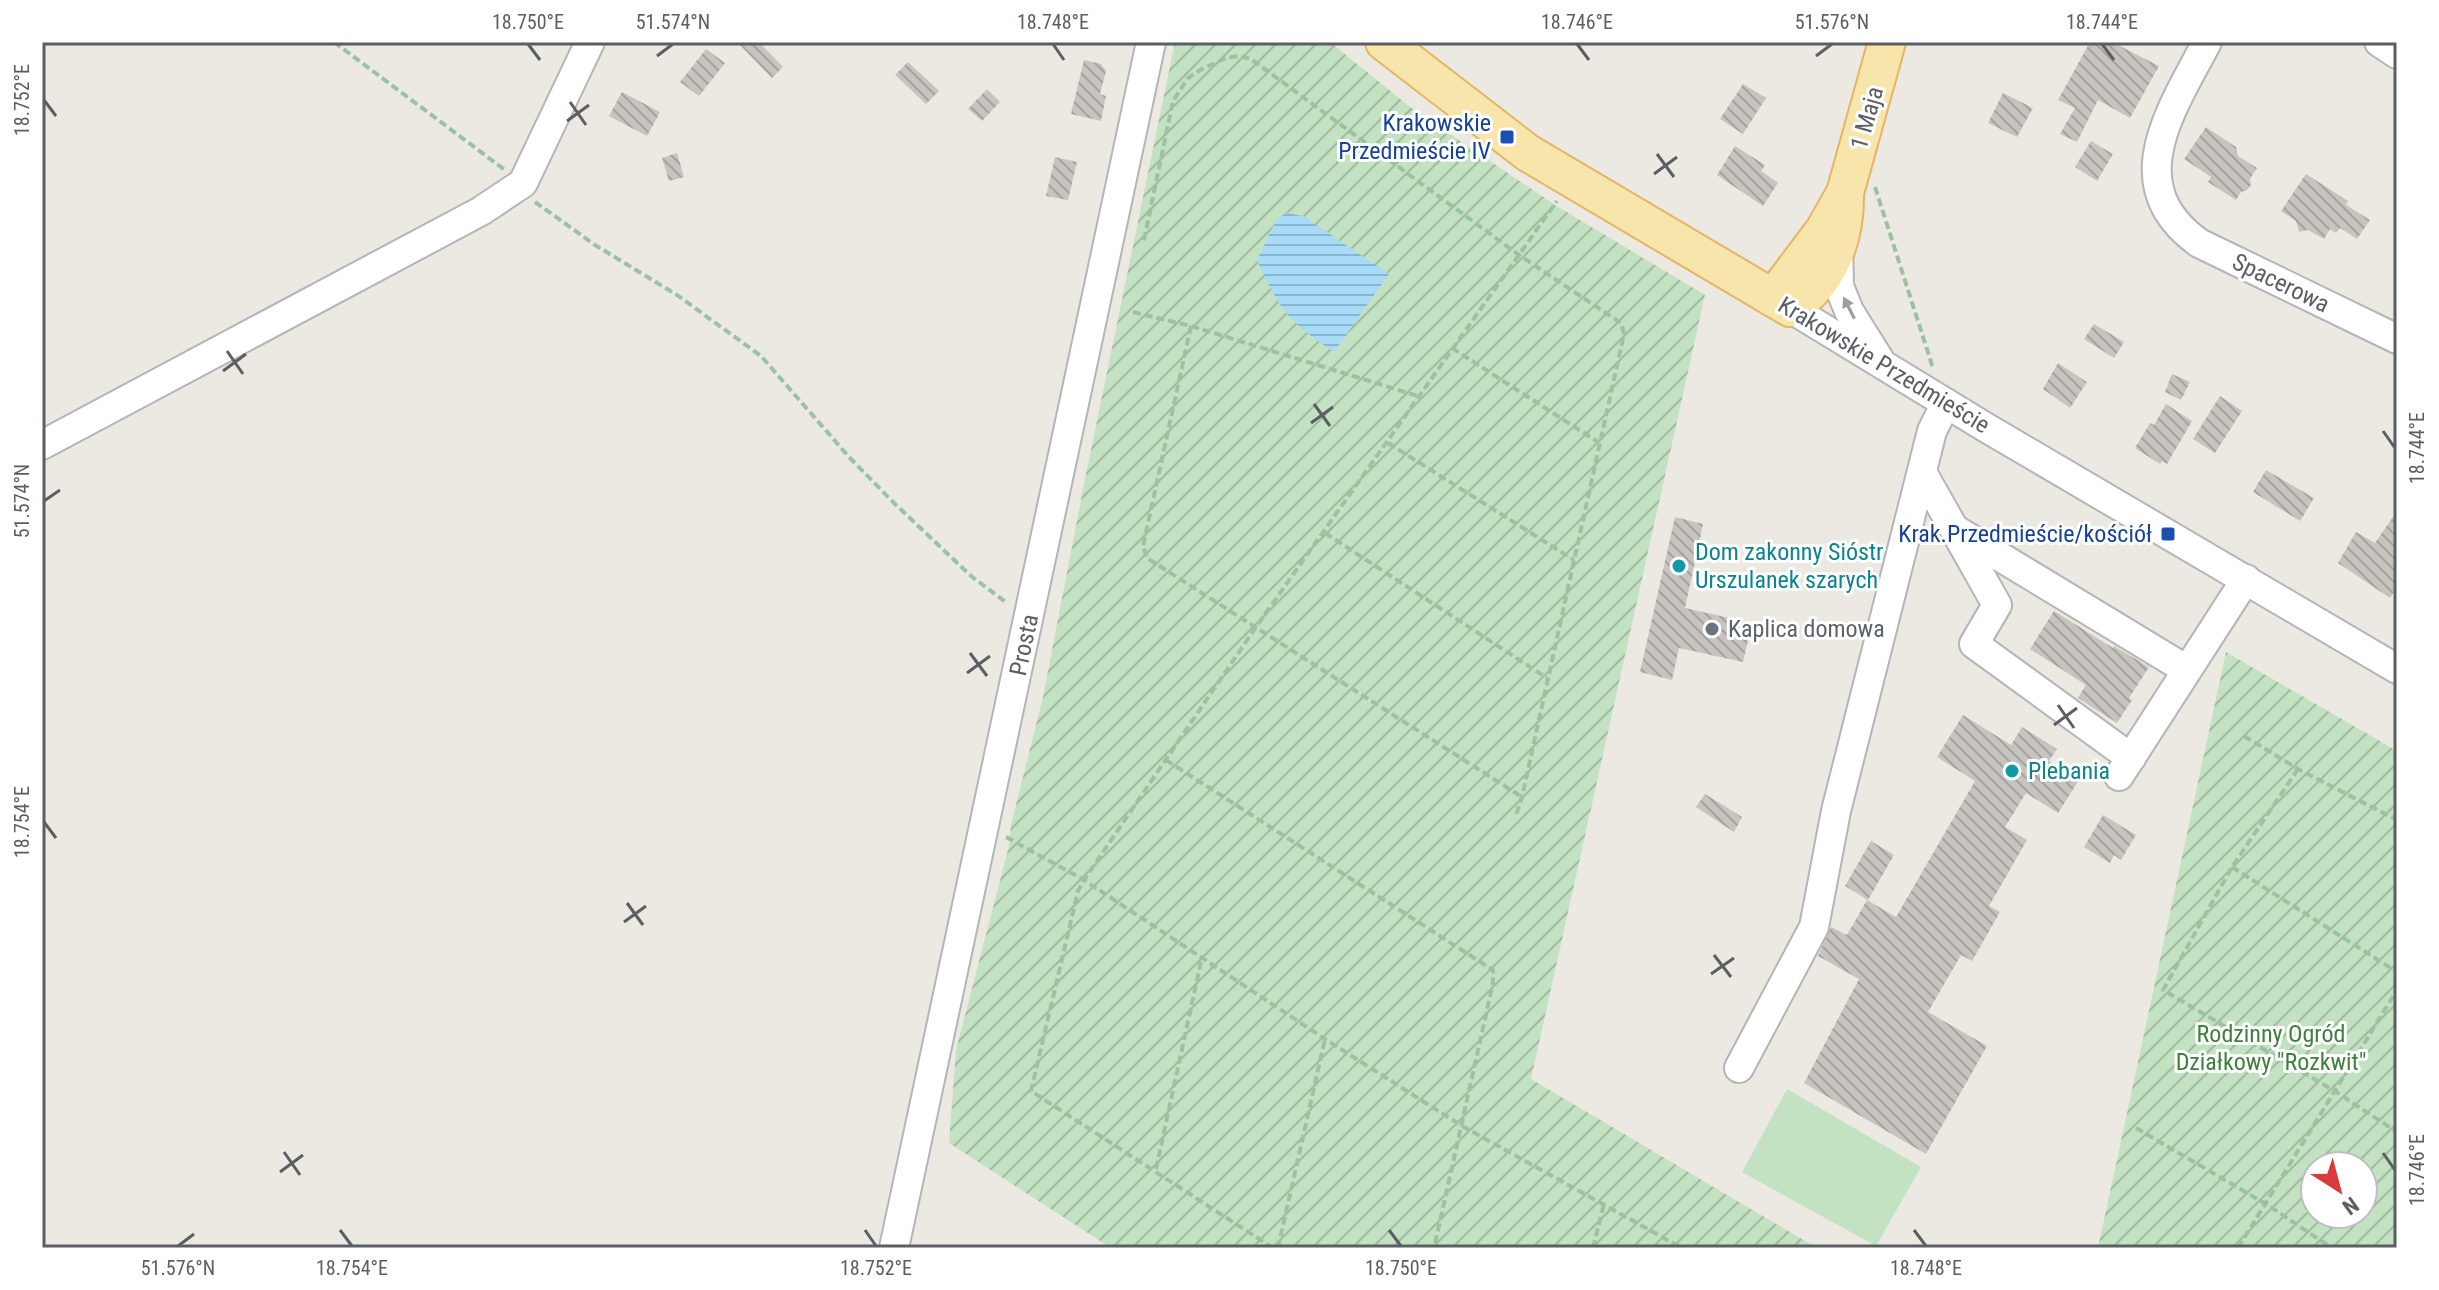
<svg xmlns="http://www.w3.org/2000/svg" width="2439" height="1290" font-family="'Roboto Condensed',sans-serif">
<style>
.grass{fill:#c3e2c1}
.garden{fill:url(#garden-furrows);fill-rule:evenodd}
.water{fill:url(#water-rules)}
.building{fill:url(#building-back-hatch)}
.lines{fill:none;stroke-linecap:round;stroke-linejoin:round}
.minor-casing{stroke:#b3b5b8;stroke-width:32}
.major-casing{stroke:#e4b563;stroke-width:40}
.path{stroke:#9bc2a2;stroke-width:4;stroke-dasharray:8 4;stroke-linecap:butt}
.minor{stroke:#fff;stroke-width:28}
.major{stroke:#f7e5ac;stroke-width:36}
.oneway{fill:#9d9ea1}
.ticks{fill:none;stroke:#5b5e62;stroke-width:3}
.transit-dot{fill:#1a4fb4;stroke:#fff;stroke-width:3}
.culture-dot{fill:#0f9aa8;stroke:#fff;stroke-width:3}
.worship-dot{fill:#6b7280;stroke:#fff;stroke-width:3}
.labels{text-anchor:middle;stroke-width:6;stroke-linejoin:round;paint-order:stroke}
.street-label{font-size:24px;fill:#5b5e62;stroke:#fff}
.transit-label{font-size:24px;fill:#164399;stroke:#fff;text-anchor:end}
.culture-label{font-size:24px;fill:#0d838f;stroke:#fff;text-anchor:start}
.worship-label{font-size:24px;fill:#5b616d;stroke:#fff;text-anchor:start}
.park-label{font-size:24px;fill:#3e7f3c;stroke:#fff}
.neatline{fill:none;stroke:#5b5e62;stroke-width:3}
.ticks-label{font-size:20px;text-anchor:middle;fill:#5b5e62}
</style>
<defs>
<pattern id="garden-furrows" width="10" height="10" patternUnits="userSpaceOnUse" patternTransform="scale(2)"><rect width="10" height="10" fill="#c3e2c1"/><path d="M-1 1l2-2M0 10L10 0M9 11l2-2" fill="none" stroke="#a1baa0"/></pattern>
<pattern id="water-rules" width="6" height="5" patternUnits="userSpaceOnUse" patternTransform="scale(2)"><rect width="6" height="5" fill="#a7dbf7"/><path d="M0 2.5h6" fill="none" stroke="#8bb5cb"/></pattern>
<pattern id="building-back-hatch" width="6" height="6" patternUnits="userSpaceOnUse" patternTransform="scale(2)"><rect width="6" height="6" fill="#c7c4c0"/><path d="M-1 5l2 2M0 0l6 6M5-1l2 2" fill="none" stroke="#a5a29f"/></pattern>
</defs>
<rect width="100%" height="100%" fill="#ece9e2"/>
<!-- grass -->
<path class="grass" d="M 1787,1089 L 1921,1167 L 1876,1246 L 1742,1172 Z"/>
<!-- garden -->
<g class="garden">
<path d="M 1175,42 L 1330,42 L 1410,107 L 1435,124 L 1555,205 L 1705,295 L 1531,1079 L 1817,1248 L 1111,1248 L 949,1143 L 956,1050 L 1009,846 L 1011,825 L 1043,697 L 1085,479 Z"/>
<path d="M 2226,652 L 2397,751 L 2397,1248 L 2098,1248 ZM 2315,1166 L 2363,1166 L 2363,1214 L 2315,1214 Z"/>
</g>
<!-- water -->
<path class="water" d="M 1286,213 L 1303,216 L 1389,274 L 1334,352 C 1287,321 1280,310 1257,260 L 1276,220 Z"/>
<!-- building -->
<g class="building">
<path d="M 737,42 L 759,42 L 783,67 L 772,78 Z"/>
<path d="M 2090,42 L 2112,42 L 2159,66 L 2130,118 L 2098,100 L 2077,142 L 2060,134 L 2075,108 L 2058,100 Z"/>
<path d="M 706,49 L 725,63 L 699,96 L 680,82 Z"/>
<path d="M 1084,60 L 1101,64 L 1106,71 L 1100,94 L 1106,96 L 1101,121 L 1071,114 Z"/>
<path d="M 908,62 L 939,91 L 926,104 L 895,75 Z"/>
<path d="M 1743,84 L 1766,98 L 1743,134 L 1720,119 Z"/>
<path d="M 987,89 L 1000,102 L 982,121 L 968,109 Z"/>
<path d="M 622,92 L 660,112 L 647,136 L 609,116 Z"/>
<path d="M 2003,93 L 2033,108 L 2017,137 L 1988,123 Z"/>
<path d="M 2206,127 L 2236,147 L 2238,156 L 2257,168 L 2250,179 L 2251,185 L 2247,190 L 2241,192 L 2236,200 L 2208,182 L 2211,177 L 2184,159 Z"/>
<path d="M 2091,141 L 2113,154 L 2097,181 L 2075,167 Z"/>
<path d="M 1735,146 L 1765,165 L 1761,171 L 1778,183 L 1763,206 L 1717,175 Z"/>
<path d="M 677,153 L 684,177 L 669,181 L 662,158 Z"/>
<path d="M 1055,157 L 1077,162 L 1068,200 L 1046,196 Z"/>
<path d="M 2306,174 L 2348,201 L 2346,205 L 2370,220 L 2357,239 L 2340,228 L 2336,233 L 2330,229 L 2324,239 L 2308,230 L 2299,232 L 2296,221 L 2281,211 Z"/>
<path d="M 2094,324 L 2124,342 L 2114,358 L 2084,339 Z"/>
<path d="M 2058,363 L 2087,382 L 2070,408 L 2043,389 Z"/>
<path d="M 2172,374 L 2190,382 L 2181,400 L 2165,392 Z"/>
<path d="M 2220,396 L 2242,411 L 2215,453 L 2193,439 Z"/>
<path d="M 2166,404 L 2192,421 L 2167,464 L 2162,461 L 2160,464 L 2135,448 L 2150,423 L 2154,425 Z"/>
<path d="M 2266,470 L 2314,498 L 2300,521 L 2253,492 Z"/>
<path d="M 2397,511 L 2397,587 L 2390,598 L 2338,563 L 2356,532 L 2375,543 Z"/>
<path d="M 1675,517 L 1703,524 L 1685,608 L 1752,623 L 1743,662 L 1679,648 L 1672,680 L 1640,672 Z"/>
<path d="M 2054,611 L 2113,648 L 2114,646 L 2149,667 L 2129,698 L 2132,700 L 2117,723 L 2078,698 L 2086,685 L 2030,649 Z"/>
<path d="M 1963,715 L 2011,745 L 2022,727 L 2057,749 L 2049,761 L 2079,780 L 2058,813 L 2026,793 L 2005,827 L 2027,840 L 1989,906 L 2000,912 L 1972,961 L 1961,955 L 1928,1012 L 1987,1046 L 1926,1154 L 1804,1083 L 1859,979 L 1818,956 L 1831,927 L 1847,935 L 1867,900 L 1896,917 L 1975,781 L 1937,757 Z"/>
<path d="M 1705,794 L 1742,817 L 1734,832 L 1696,807 Z"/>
<path d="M 2103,815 L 2136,835 L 2121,860 L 2114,855 L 2110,863 L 2084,847 Z"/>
<path d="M 1871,841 L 1894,855 L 1868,900 L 1845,886 Z"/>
</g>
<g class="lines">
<!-- minor casing -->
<g class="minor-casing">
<g id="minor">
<path d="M 2207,42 C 2172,109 2118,185 2199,243 L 2397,339"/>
<path d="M 2379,42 L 2397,54"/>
<path d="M 1838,247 L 1839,286 L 1849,311 L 1879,359"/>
<path d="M 1790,308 L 1985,427 L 2397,669"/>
<path d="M 42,445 L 481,211 L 523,183 L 590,42"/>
<path d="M 1923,474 L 1997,605 L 1974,644 L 2131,758"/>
<path d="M 1956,530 L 2187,670"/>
<path d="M 2119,776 L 2246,579"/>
<path d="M 1739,1068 L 1814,927 L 1836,811 L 1932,431 L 1946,403"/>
<path d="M 894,1248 L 1151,42"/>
</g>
</g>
<!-- major casing -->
<g class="major-casing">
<g id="major">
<path d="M 1384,42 L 1528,153 L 1790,308 C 1830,283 1846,238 1845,193"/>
<path d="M 1773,298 L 1824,230 L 1845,193 L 1887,42"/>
</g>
</g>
<!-- path -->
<g class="path">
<path d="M 334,42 L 505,170"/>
<path d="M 1875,187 L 1932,365 L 1935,368"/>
<path d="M 535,202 L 595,245 L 677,295 L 761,356 L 849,457 L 893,502 L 971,576 L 1007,603"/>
<path d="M 1144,240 L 1173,101 L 1188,78 L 1202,69 L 1226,58 L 1238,56 L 1251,59 L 1519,255 L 1621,323 L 1624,334 L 1522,797 L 1515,818"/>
<path d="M 1133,312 L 1191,326 L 1418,396"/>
<path d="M 1191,326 L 1143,546 L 1147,558 L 1522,797"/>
<path d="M 1452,348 L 1598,442"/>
<path d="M 1388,443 L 1574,560"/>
<path d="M 1325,533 L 1547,678"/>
<path d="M 2244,736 L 2298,769 L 2397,820"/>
<path d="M 1166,760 L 1493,970 L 1493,983 L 1434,1248"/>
<path d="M 2298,769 L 2232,867 L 2163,990 L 2333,1090 L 2397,1132"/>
<path d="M 1006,837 L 1084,880 L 1325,1039 L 1462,1126 L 1682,1248"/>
<path d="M 2232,867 L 2397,972"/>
<path d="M 2136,1128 L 2266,1204 L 2332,1248"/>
<path d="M 1156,1169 L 1202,957"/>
<path d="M 1273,1248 L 1031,1091 L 1078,891 L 1084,880 L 1256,627 L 1557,201"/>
<path d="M 1278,1248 L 1325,1039"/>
<path d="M 1593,1248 L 1604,1204"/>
<path d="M 2238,1248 L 2397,990"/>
</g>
<!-- minor -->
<use href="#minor" class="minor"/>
<!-- major -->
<use href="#major" class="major"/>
</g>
<!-- one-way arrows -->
<defs><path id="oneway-solid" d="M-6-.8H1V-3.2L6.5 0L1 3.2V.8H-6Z" transform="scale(2)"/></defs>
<use class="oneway" href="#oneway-solid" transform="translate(1849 308) rotate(-117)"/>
<!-- ticks -->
<path class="ticks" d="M 528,44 L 540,60M 1053,44 L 1064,60M 1577,44 L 1589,60M 2102,44 L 2114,60M 657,56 L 673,44M 1816,56 L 1832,44M 44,100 L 56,116M 570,102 L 586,125M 567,121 L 589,105M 1657,154 L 1674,177M 1654,174 L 1677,157M 227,351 L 243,374M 223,371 L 246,354M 1314,404 L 1330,426M 1311,423 L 1333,407M 2383,431 L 2395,448M 44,501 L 60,490M 970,653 L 987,676M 967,673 L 990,656M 2058,705 L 2074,728M 2054,725 L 2077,708M 44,822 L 56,838M 627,903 L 643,925M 624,922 L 646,906M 1714,955 L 1731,977M 1711,974 L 1734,958M 284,1152 L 300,1175M 2383,1153 L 2395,1170M 280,1172 L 303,1155M 340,1230 L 352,1246M 865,1230 L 876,1246M 1389,1230 L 1401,1246M 1914,1230 L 1926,1246M 178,1246 L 194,1234"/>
<!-- markers -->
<g class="transit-dot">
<rect x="1499" y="129" width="16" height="16" rx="4"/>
<rect x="2160" y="526" width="16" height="16" rx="4"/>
</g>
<g class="culture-dot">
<circle cx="1679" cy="566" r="8"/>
<circle cx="2012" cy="771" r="8"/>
</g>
<circle class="worship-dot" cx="1712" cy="629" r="8"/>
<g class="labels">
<!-- street labels -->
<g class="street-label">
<text transform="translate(1867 118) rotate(-74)" y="8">1 Maja</text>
<text transform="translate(2281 283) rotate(26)" y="8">Spacerowa</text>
<text transform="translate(1884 365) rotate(31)" y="8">Krakowskie Przedmieście</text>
<text transform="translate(1024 645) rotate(-78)" y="8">Prosta</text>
</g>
<!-- transit labels -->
<g class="transit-label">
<text x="1491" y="131">Krakowskie<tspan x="1491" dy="28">Przedmieście IV</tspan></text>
<text x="2152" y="542">Krak.Przedmieście/kościół</text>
</g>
<!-- culture labels -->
<g class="culture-label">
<text x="1695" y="560">Dom zakonny Sióstr<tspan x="1695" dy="28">Urszulanek szarych</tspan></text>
<text x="2028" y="779">Plebania</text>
</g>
<!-- worship labels -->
<g class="worship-label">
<text x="1728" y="637">Kaplica domowa</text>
</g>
<!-- park labels -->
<g class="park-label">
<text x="2271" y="1042">Rodzinny Ogród<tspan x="2271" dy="28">Działkowy "Rozkwit"</tspan></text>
</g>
</g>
<!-- border -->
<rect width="2439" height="1290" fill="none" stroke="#ffffff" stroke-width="88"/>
<!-- north arrow -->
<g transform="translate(2339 1190) rotate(144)"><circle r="38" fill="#ffffff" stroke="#bdbfc0" stroke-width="2"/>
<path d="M0-6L14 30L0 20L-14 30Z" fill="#d93b3c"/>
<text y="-12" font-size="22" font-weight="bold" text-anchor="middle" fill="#5b5e62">N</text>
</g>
<rect x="44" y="44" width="2351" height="1202" class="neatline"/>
<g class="ticks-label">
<text x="528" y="29">18.750°E</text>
<text x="673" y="29">51.574°N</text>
<text x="1053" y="29">18.748°E</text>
<text x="1577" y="29">18.746°E</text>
<text x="1832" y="29">51.576°N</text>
<text x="2102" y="29">18.744°E</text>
<text transform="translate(22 100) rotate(-90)" y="7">18.752°E</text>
<text transform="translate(2417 448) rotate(-90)" y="7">18.744°E</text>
<text transform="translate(22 501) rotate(-90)" y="7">51.574°N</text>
<text transform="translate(22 822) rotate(-90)" y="7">18.754°E</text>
<text transform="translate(2417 1170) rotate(-90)" y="7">18.746°E</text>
<text x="178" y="1275">51.576°N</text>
<text x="352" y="1275">18.754°E</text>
<text x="876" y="1275">18.752°E</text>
<text x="1401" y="1275">18.750°E</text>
<text x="1926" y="1275">18.748°E</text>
</g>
</svg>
